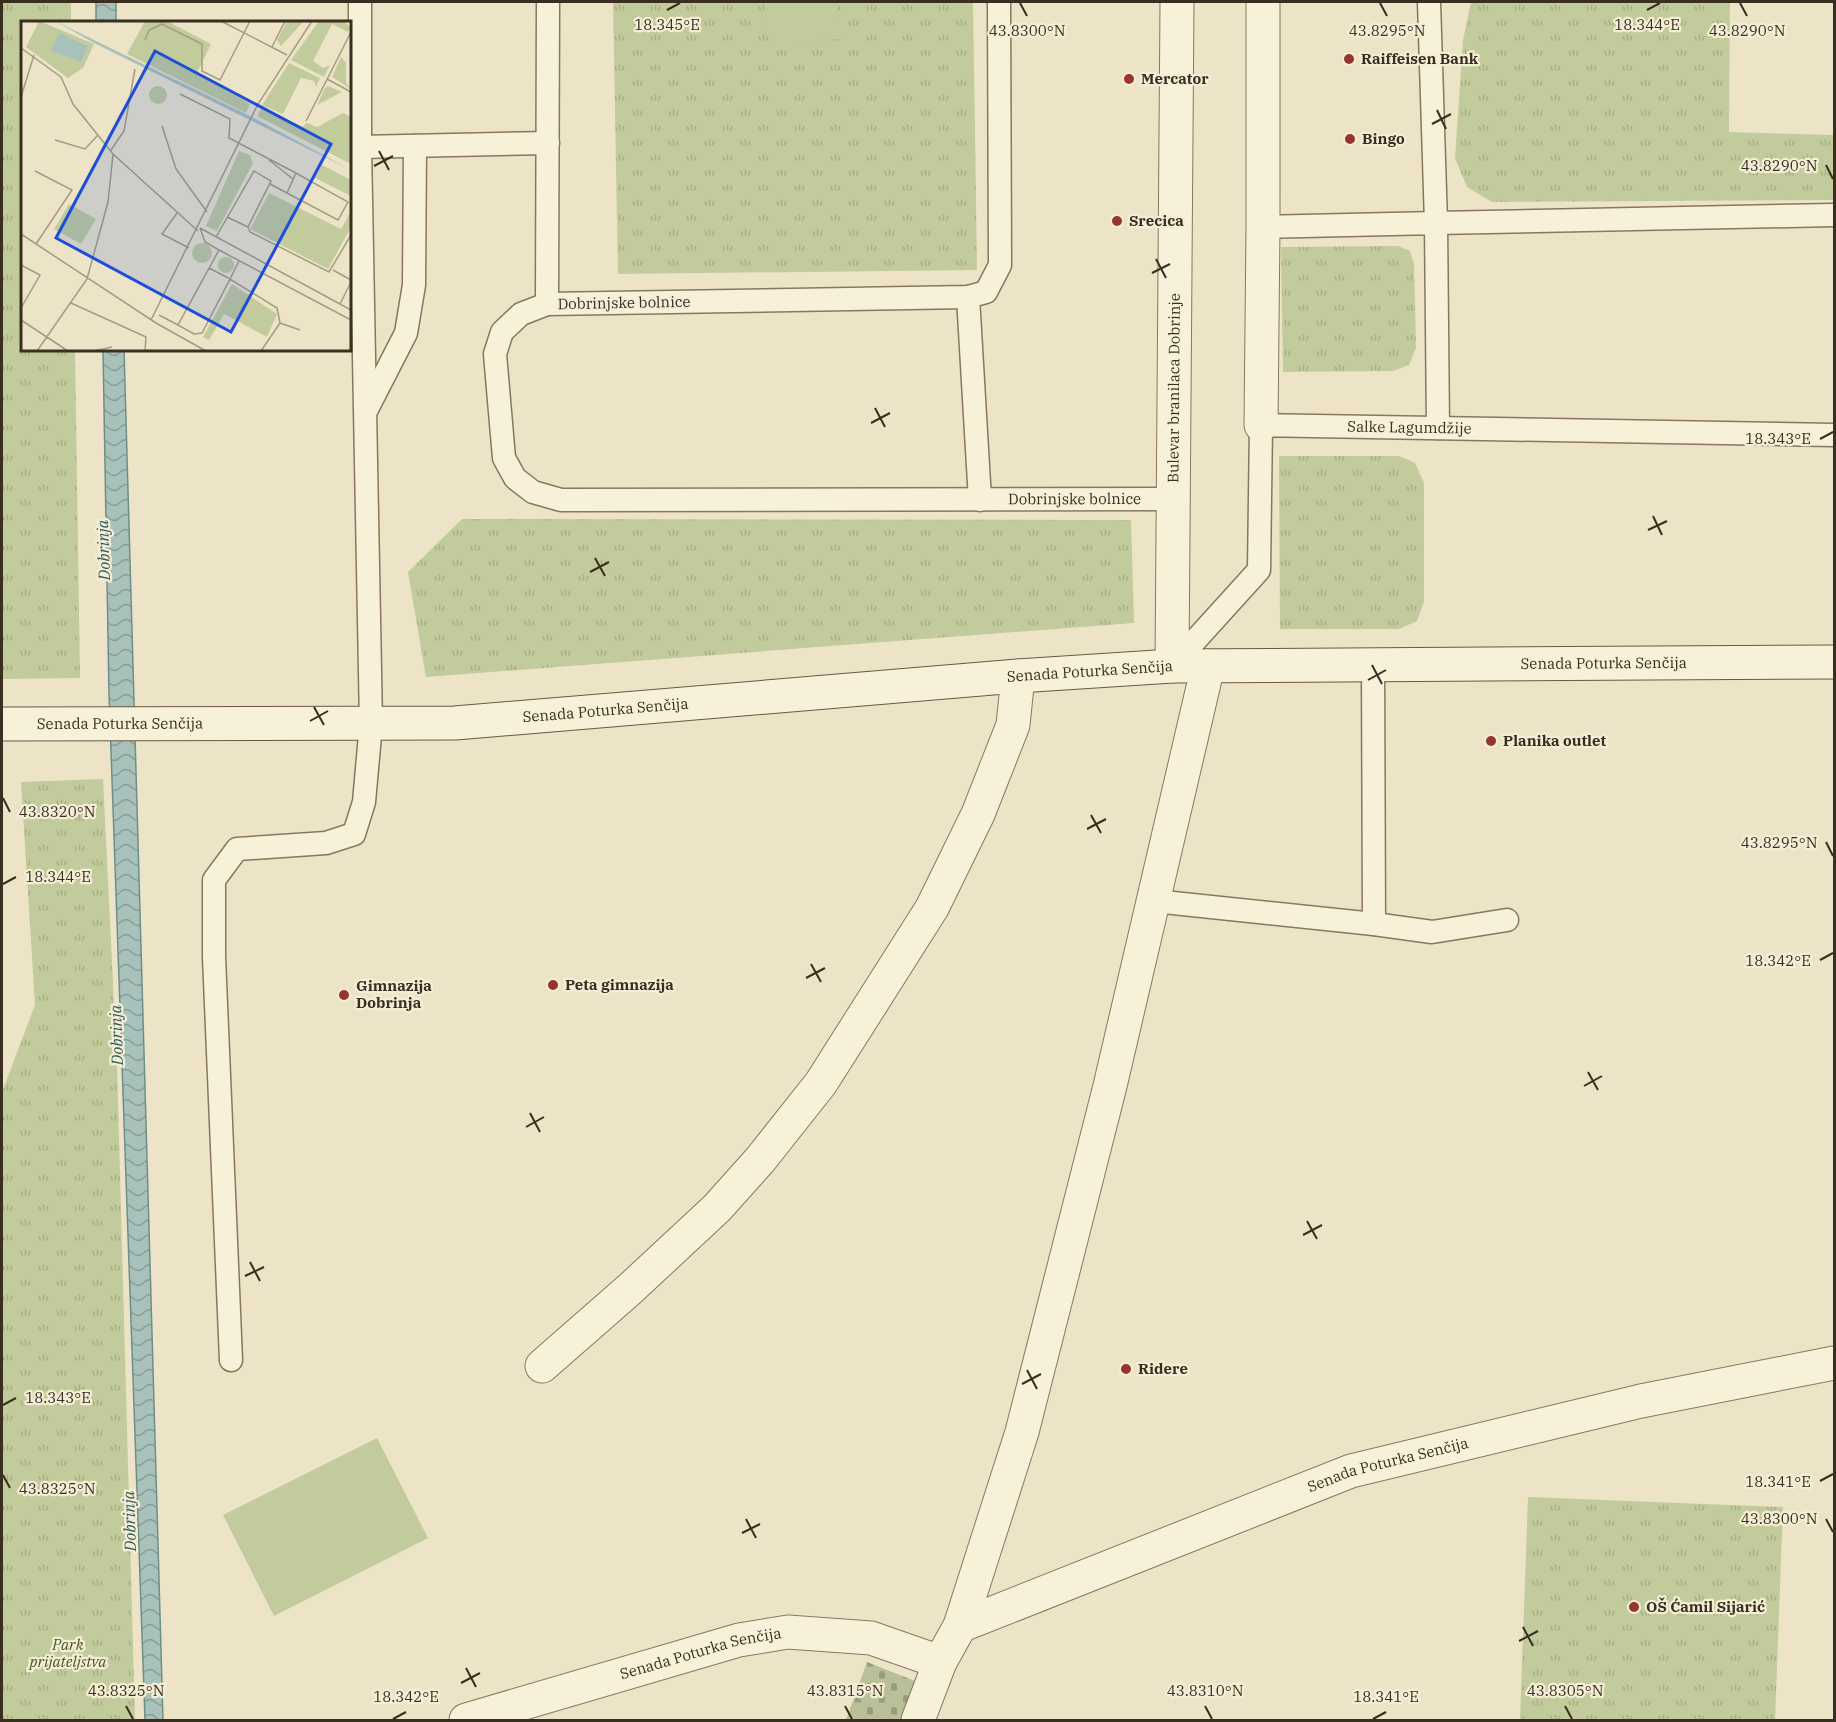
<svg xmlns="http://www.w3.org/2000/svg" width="1836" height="1722" font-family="'IBM Plex Serif',serif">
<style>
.grass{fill:url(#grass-tufts)}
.cemetery{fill:url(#cemetery-stones)}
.pitch{fill:#c2cb9b}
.water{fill:url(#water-waves);stroke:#6e8f89;stroke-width:1.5}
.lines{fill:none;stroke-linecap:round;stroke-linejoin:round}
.lane-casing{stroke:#88775d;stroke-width:25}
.street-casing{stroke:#88775d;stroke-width:35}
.secondary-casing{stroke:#6a5840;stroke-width:35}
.lane{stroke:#f8f1da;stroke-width:22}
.street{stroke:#f8f1da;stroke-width:33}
.secondary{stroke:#f8f1da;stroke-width:33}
.ticks{fill:none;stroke:#392e20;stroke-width:2}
.poi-dot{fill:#95352f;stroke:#f5eed6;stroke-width:2}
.labels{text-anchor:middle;stroke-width:4.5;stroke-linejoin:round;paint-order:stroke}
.poi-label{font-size:15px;font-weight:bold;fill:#392e20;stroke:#f5eed6;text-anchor:start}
.street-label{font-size:15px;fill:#392e20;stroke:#f5eed6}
.park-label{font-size:15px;font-style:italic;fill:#465527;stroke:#f5eed6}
.water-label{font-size:16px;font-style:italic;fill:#305858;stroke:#f5eed6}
.inset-road{fill:none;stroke:#a59b84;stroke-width:1.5}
.view{fill:#1d4ed8;fill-opacity:0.15;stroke:#1d4ed8;stroke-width:3}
.inset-edge{fill:none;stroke:#392e20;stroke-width:3}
.ticks-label{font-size:15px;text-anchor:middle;fill:#392e20;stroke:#f5eed6;stroke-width:4.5;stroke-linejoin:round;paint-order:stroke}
</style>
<defs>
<pattern id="grass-tufts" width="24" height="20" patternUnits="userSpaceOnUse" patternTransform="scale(1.5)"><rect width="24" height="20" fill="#c2cb9b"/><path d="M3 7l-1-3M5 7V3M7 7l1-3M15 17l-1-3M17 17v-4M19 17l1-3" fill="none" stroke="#a7af85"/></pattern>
<pattern id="cemetery-stones" width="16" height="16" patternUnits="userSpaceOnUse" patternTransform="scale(1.5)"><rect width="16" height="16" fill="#b9c099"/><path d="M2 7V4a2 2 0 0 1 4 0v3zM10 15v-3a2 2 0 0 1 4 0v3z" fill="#979c7c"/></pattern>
<pattern id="water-waves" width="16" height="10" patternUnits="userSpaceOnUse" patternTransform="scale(1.5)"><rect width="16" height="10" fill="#a8c1bb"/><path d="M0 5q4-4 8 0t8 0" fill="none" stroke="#8a9d98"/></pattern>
</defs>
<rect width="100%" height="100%" fill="#ede4c7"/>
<!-- grass -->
<g class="grass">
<path d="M 2,2 L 71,2 L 71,22 L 22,22 L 22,350 L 75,350 L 80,678 L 2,679 Z"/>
<path d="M 613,2 L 973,2 L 977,270 L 618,274 Z"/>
<path d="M 1471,2 L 1730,2 L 1729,132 L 1834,135 L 1834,200 L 1492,202 L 1467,187 L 1455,158 L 1463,40 Z"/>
<path d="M 1398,246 L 1410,251 L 1414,263 L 1416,348 L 1409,365 L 1393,371 L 1283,372 L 1281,247 Z"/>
<path d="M 1279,456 L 1399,456 L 1415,463 L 1424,483 L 1424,602 L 1417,621 L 1399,629 L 1280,629 Z"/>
<path d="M 462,519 L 1131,520 L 1134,623 L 426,677 L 408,572 Z"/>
<path d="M 103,779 L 117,1065 L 135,1720 L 2,1720 L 2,1092 L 35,1005 L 21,782 Z"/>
<path d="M 1528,1497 L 1783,1507 L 1775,1720 L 1520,1720 Z"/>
</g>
<!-- cemetery -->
<path class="cemetery" d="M 867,1662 L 920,1683 L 905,1720 L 846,1720 Z"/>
<!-- pitch -->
<g class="pitch">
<path d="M 766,2 L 837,2 L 840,39 L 769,43 Z"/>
<path d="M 377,1438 L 428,1538 L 274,1616 L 223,1515 Z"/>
</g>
<!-- water -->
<g class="water">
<rect x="96" y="2" width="20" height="20"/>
<path d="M 103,350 L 124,350 L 163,1720 L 145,1720 L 109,694 Z"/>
</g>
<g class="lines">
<!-- lane casing -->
<g class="lane-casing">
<g id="lane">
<path d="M 360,2 L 360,147 L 548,143"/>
<path id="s1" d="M 999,2 L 1000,265 L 986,292 L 968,297 L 547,304 L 521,314 L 502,332 L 495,354 L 504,458 L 515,478 L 533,492 L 561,500 L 1173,499"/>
<path d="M 1429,2 L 1436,223 L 1834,215"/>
<path d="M 1263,227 L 1436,223 L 1438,428"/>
<path d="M 968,297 L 980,500"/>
<path d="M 547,304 L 548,2"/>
<path d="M 366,411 L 406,333 L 414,285 L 415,146"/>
<path id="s2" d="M 1172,666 L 1259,570 L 1261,425 L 1834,435"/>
<path d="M 1154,901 L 1374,924 L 1373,664"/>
<path d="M 1374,924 L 1432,932 L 1507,920"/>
<path d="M 231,1360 L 214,957 L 214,880 L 237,849 L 326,843 L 354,834 L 364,802 L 371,724 L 360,147"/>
</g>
</g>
<!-- street casing -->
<g class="street-casing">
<g id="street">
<path d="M 1261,425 L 1263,227 L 1263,2"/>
<path id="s3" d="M 1172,666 L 1177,2"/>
<path d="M 542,1366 L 630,1289 L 717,1208 L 760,1160 L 821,1083 L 932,908 L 978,814 L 1013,725 L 1018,676"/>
<path d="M 960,1626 L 1022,1432 L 1110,1086 L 1208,666"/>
<path id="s4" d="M 466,1720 L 739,1640 L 788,1632 L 871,1638 L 940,1662"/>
<path id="s5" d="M 918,1720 L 940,1662 L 960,1626 L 1351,1471 L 1641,1401 L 1834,1363"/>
</g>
</g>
<!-- secondary casing -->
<g class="secondary-casing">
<g id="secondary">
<path id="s6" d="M 2,724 L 455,723 L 1018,676 L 1172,666 L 1834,662"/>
</g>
</g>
<!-- lane -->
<use href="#lane" class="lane"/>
<!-- street -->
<use href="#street" class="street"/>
<!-- secondary -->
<use href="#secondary" class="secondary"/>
</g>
<!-- ticks -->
<path class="ticks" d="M 1020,3 L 1027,16M 1380,3 L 1387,16M 1740,3 L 1747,16M 667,10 L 680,3M 1647,10 L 1660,3M 1437,110 L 1446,129M 1432,124 L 1451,114M 379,151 L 389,170M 1826,165 L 1833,179M 374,166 L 393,156M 1156,259 L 1166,278M 1152,273 L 1170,264M 875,408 L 885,427M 871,423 L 890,413M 1820,439 L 1833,432M 1653,516 L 1662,535M 1648,530 L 1667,521M 595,558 L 605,576M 590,572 L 609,562M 1372,665 L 1382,684M 1368,680 L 1386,670M 314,707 L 324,725M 310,721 L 328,711M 3,798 L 10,812M 1091,815 L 1101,833M 1087,829 L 1106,819M 1826,842 L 1833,856M 3,884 L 16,877M 1820,960 L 1833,953M 811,964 L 821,982M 806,978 L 825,968M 1588,1072 L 1598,1090M 1584,1086 L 1602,1076M 530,1113 L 540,1132M 526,1127 L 544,1117M 1307,1221 L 1317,1239M 1303,1235 L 1322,1225M 250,1262 L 260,1281M 245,1276 L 264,1267M 1027,1370 L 1037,1389M 1022,1384 L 1041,1374M 3,1405 L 16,1398M 3,1475 L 10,1488M 1820,1481 L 1833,1474M 746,1519 L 756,1538M 1826,1519 L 1833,1532M 742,1533 L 760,1524M 1523,1627 L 1533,1646M 1519,1641 L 1538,1631M 466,1668 L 476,1687M 461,1683 L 480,1673M 126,1706 L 133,1719M 845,1706 L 852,1719M 1205,1706 L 1212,1719M 1565,1706 L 1572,1719M 393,1719 L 406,1712M 1373,1719 L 1386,1712"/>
<!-- markers -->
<g class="poi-dot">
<circle cx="1349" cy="59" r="6"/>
<circle cx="1129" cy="79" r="6"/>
<circle cx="1350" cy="139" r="6"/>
<circle cx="1117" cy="221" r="6"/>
<circle cx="1491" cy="741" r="6"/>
<circle cx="553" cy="985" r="6"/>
<circle cx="344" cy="995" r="6"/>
<circle cx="1126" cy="1369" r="6"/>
<circle cx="1634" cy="1607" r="6"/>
</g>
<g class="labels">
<!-- poi labels -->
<g class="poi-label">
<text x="1361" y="64">Raiffeisen Bank</text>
<text x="1141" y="84">Mercator</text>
<text x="1362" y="144">Bingo</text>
<text x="1129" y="226">Srecica</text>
<text x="1503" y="746">Planika outlet</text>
<text x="565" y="990">Peta gimnazija</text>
<text x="356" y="991">Gimnazija<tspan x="356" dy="17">Dobrinja</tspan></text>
<text x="1138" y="1374">Ridere</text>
<text x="1646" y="1612">OŠ Ćamil Sijarić</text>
</g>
<!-- street labels -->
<g class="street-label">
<text transform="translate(624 303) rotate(-1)" y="5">Dobrinjske bolnice</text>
<text dy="5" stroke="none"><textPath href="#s3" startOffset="278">Bulevar branilaca Dobrinje</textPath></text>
<text dy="5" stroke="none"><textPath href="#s2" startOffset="423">Salke Lagumdžije</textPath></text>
<text dy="5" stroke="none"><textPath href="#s1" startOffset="1503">Dobrinjske bolnice</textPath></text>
<text dy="5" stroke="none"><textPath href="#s6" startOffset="1604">Senada Poturka Senčija</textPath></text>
<text dy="5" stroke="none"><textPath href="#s6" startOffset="1090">Senada Poturka Senčija</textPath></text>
<text dy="5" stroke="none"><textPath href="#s6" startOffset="604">Senada Poturka Senčija</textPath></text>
<text dy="5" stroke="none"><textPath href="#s6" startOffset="118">Senada Poturka Senčija</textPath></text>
<text dy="5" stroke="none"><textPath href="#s5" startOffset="561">Senada Poturka Senčija</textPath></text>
<text dy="5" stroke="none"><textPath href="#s4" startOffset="244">Senada Poturka Senčija</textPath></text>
</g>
<!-- park labels -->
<g class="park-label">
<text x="68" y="1650">Park<tspan x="68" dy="17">prijateljstva</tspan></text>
</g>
<!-- water labels -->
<g class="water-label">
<text transform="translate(103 550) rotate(-92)" y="6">Dobrinja</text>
<text transform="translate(116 1035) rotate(-92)" y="6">Dobrinja</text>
<text transform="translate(129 1521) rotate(-92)" y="6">Dobrinja</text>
</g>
</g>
<!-- overview -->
<g transform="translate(21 21)">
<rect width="330" height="330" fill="#ede4c7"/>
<path d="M 124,0 L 146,0 L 190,23 L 176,52 L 229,83 L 225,92 L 106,33 ZM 266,0 L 283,0 L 260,25 L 256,19 ZM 298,0 L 323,0 L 329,6 L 327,11 L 311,3 L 292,40 L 302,47 L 309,44 L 303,56 L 270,39 ZM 320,36 L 325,42 L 325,62 L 330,68 L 311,56 ZM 268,42 L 299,57 L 295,66 L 293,60 L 280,57 L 262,93 L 241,84 ZM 307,65 L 321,71 L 296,84 L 304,67 ZM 241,86 L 281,106 L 286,102 L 296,106 L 322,92 L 330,96 L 330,143 L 236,95 ZM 218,130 L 229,134 L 232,142 L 196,210 L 185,205 ZM 301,144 L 330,159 L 330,175 L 294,157 ZM 248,172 L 320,208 L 330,190 L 330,206 L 307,248 L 229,208 ZM 48,183 L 75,198 L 60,223 L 33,208 ZM171 232a10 10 0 1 1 20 0a10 10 0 1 1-20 0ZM197 244a8 8 0 1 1 16 0a8 8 0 1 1-16 0ZM 211,263 L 256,293 L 246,316 L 203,293 L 188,319 L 182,316 Z" fill="#c2cb9b"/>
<path d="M 18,0 L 73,23 L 62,47 L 47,57 L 5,26 ZM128 74a9 9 0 1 1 18 0a9 9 0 1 1-18 0Z" fill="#c2cb9b"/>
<path d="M 34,0 L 233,97 L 330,149 L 75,23 ZM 38,12 L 67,25 L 60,41 L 30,30 Z" fill="#a8c1bb"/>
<path class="inset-road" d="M 200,0 L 266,34M 124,19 L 128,9 L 141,3 L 181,23 L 181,50 L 199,59 L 229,0M 251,26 L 264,0M 0,27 L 40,56 L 52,83 L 92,133 L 87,181 L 66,258 L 16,330M 306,58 L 330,71M 159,73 L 209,98 L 208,117 L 275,152M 0,76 L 13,34M 285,100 L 330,11M 141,105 L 155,148 L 186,191M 34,119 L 64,128 L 77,114M 90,129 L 103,110 L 114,48M 92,133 L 177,210M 248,139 L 272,158M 14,150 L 51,169 L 15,223M 249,163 L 317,199 L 327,181 L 275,152 L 266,172M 156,192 L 141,213 L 168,227M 206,196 L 227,206M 179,207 L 184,221 L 198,229 L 157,304 L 173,313 L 181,312 L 209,258 L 256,287 L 259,302M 179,207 L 330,289M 0,213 L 135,302 L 185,330M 195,216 L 233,150 L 250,160 L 227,206 L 229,211 L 308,251 L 330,214M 198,229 L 330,299M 0,244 L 19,254 L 0,287M 188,247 L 209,258 L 218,240M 312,249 L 330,259M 50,282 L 125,316 L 124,330M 319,283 L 330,261M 138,294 L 157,304M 0,299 L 47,330M 130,299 L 237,83 L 291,0M 73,330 L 91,326M 240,330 L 259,302 L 279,309"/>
<path class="view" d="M 134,30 L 310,123 L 210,311 L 35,217 Z"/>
<rect width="330" height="330" class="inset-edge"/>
</g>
<g class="ticks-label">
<text x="667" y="30">18.345°E</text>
<text x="1647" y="30">18.344°E</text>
<text x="1027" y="36">43.8300°N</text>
<text x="1387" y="36">43.8295°N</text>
<text x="1747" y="36">43.8290°N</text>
<text x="1779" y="171">43.8290°N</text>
<text x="1778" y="444">18.343°E</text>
<text x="57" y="817">43.8320°N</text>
<text x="1779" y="848">43.8295°N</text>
<text x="58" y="882">18.344°E</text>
<text x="1778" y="966">18.342°E</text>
<text x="58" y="1403">18.343°E</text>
<text x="1778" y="1487">18.341°E</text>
<text x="57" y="1494">43.8325°N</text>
<text x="1779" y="1524">43.8300°N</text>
<text x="126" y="1696">43.8325°N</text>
<text x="845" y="1696">43.8315°N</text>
<text x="1205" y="1696">43.8310°N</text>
<text x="1565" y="1696">43.8305°N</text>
<text x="406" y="1702">18.342°E</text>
<text x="1386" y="1702">18.341°E</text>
</g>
<!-- border -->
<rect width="1836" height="1722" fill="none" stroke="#392e20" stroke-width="6"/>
</svg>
